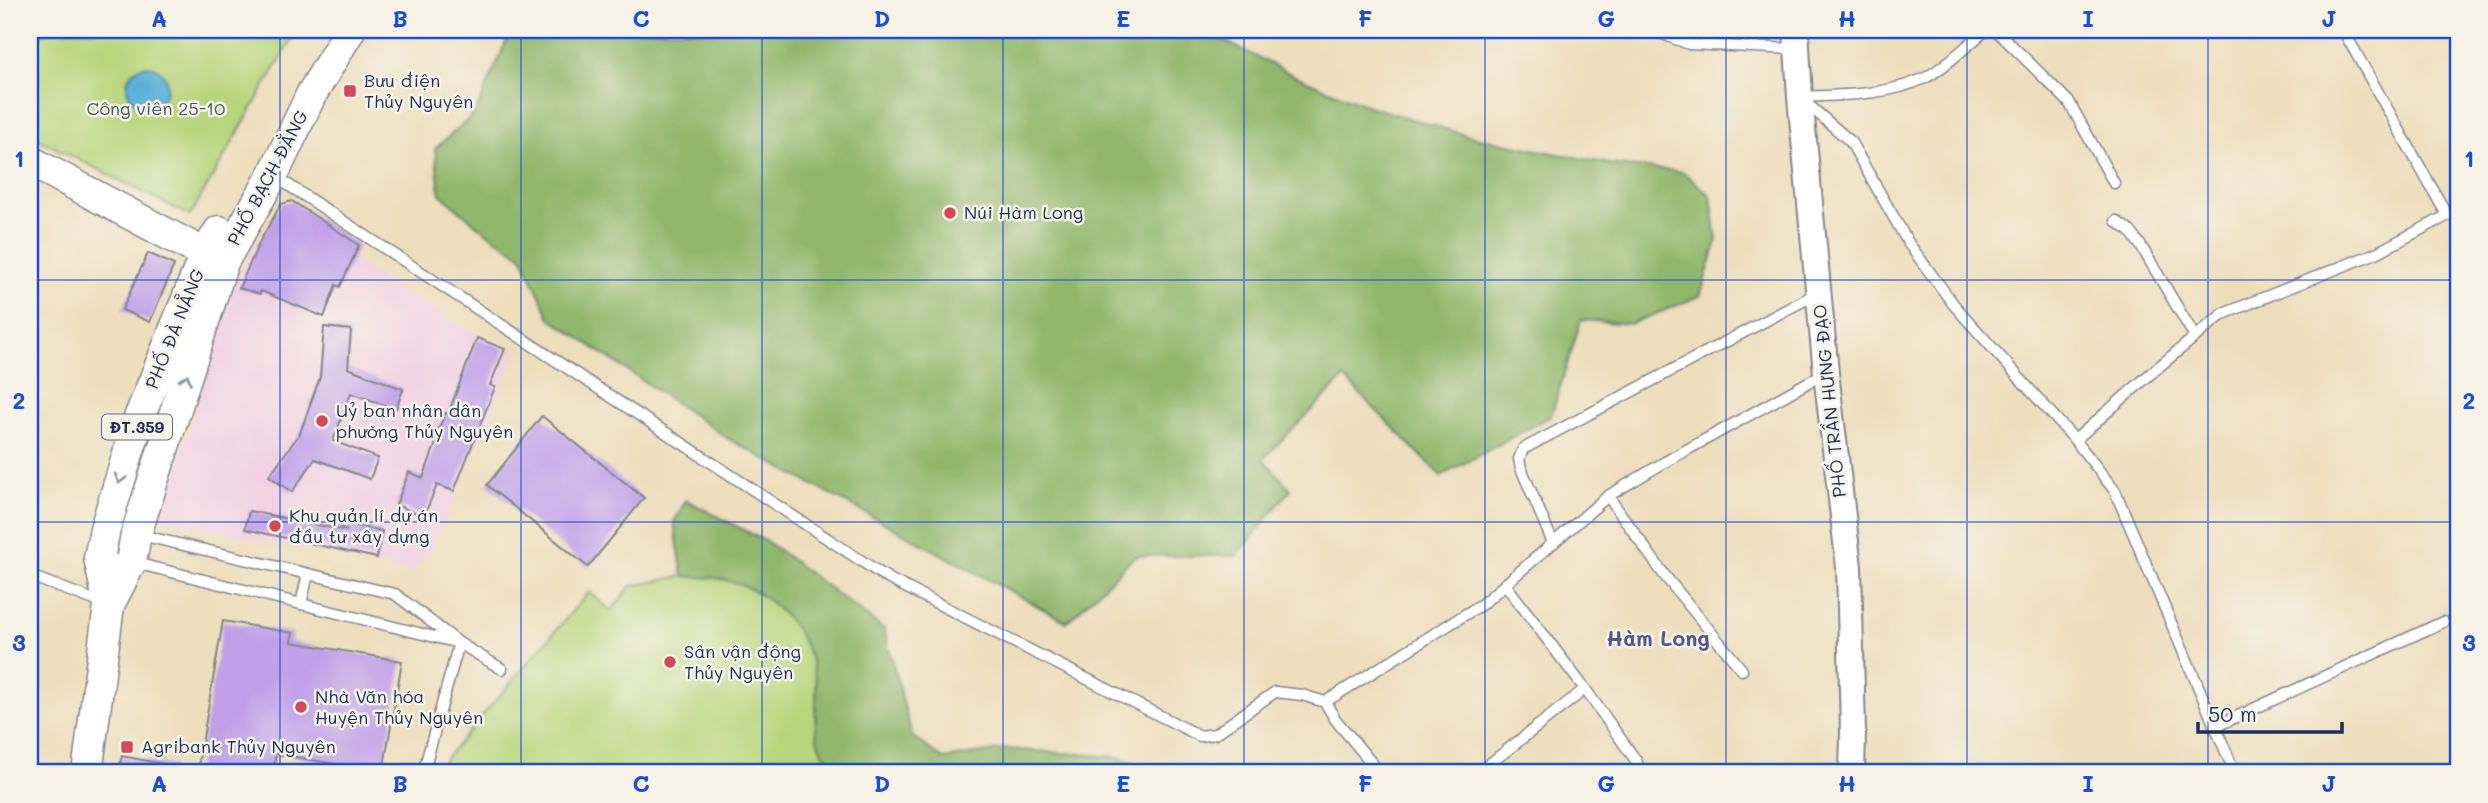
<svg xmlns="http://www.w3.org/2000/svg" width="2488" height="803" font-family="Mali,sans-serif">
<style>
.built{fill:#f1d0e3}
.green{fill:#b7d67c;stroke:#69826d;stroke-width:2}
.forest{fill:#91b76c;stroke:#567365;stroke-width:2}
.water{fill:#5ab1d7;stroke:#3a709a;stroke-width:2}
.building{fill:#c0a0e9}
.lines{fill:none;stroke-linecap:round;stroke-linejoin:round}
.service-casing{stroke:#84868d;stroke-width:13}
.tertiary-casing{stroke:#84868d;stroke-width:28}
.primary-casing{stroke:#84868d;stroke-width:33}
.service{stroke:#fff;stroke-width:10}
.tertiary{stroke:#fff;stroke-width:24}
.primary{stroke:#fff;stroke-width:30}
.oneway{stroke:#8d97ae}
.grid{fill:none;stroke:#1d4ed8;stroke-width:2;stroke-opacity:0.55}
.poi-dot{fill:#d1495b;stroke:#f7f3e8;stroke-width:2.5}
.labels{text-anchor:middle;stroke-width:5;stroke-linejoin:round;paint-order:stroke}
.shield{fill:#f7f3e8;stroke:#5d6a87;stroke-width:2}
.shield-label{font-size:16px;font-weight:bold;fill:#1b2f5e}
.poi-label{font-size:18px;fill:#1b2f5e;stroke:#f7f3e8;text-anchor:start}
.park-label{font-size:18px;fill:#425966;stroke:#f7f3e8}
.street-label{font-size:18px;fill:#1b2f5e;stroke:#f7f3e8}
.quarter-label{font-size:21px;font-weight:bold;fill:#55578f;stroke:#f7f3e8}
.neatline{fill:none;stroke:#1d4ed8;stroke-width:2.5}
.grid-label{font-size:23px;text-anchor:middle;font-weight:bold;fill:#1d4ed8}
</style>
<rect width="100%" height="100%" fill="#f7f3e8"/>
<filter id="ink" filterUnits="userSpaceOnUse"><feTurbulence type="fractalNoise" baseFrequency=".0143" numOctaves="2"/><feDisplacementMap in="SourceGraphic" scale="14" xChannelSelector="R" yChannelSelector="G"/><feConvolveMatrix kernelMatrix="1 2 1 2 8 2 1 2 1" color-interpolation-filters="sRGB"/></filter>
<filter id="wash" filterUnits="userSpaceOnUse"><feTurbulence type="fractalNoise" baseFrequency=".00686" numOctaves="4" result="noise"/><feDisplacementMap in="SourceGraphic" scale="28" xChannelSelector="R" yChannelSelector="G"/><feGaussianBlur stdDeviation="1.57" result="paint"/><feColorMatrix in="noise" values="0 0 0 0 0 0 0 0 0 0 0 0 0 0 0 0 0 1.4 0 .05"/><feComposite in="paint" operator="in"/></filter>
<g filter="url(#wash)">
<rect width="100%" height="100%" fill="#eddebc"/>
<!-- built -->
<path class="built" d="M 255,239 L 289,259 L 352,260 L 450,320 L 517,352 L 435,543 L 413,573 L 160,518 L 235,285 Z"/>
<!-- green -->
<g class="green">
<path d="M 55,30 L 297,30 L 190,216 L 30,135 L 30,38 Z"/>
<path d="M 683,576 C 695,577 709,577 721,579 C 771,589 809,631 816,682 C 818,703 810,739 825,755 C 831,762 838,767 845,773 L 433,773 L 589,592 L 611,611 L 631,586 Z"/>
</g>
<!-- forest -->
<g class="forest">
<path d="M 516,30 L 1135,30 L 1142,40 L 1213,35 L 1295,76 L 1368,106 L 1469,136 L 1609,164 L 1683,172 L 1711,196 L 1717,241 L 1700,296 L 1631,324 L 1581,320 L 1551,416 L 1441,476 L 1344,378 L 1263,459 L 1291,489 L 1237,556 L 1135,556 L 1067,622 L 730,440 L 550,318 L 522,256 L 483,230 L 440,194 L 435,149 L 476,112 L 509,35 Z"/>
<path d="M 686,500 L 769,543 L 884,629 L 912,736 L 943,759 L 1007,749 L 1117,757 L 1168,773 L 845,773 C 838,767 831,762 825,755 C 810,739 818,703 816,682 C 809,631 771,589 721,579 C 709,577 695,577 683,576 L 674,522 Z"/>
</g>
<!-- water -->
<circle class="water" cx="147" cy="86" r="20"/>
<g id="blocks">
<!-- building -->
<g class="building">
<path d="M 292,201 L 359,245 L 340,287 L 336,285 L 324,317 L 261,291 L 260,294 L 239,288 L 259,243 L 281,204 Z"/>
<path d="M 148,253 L 174,265 L 150,322 L 122,310 Z"/>
<path d="M 324,327 L 351,330 L 348,368 L 403,389 L 396,409 L 351,393 L 333,441 L 378,458 L 370,479 L 315,459 L 292,492 L 269,476 L 300,433 L 320,377 Z"/>
<path d="M 477,338 L 505,349 L 490,385 L 495,387 L 454,491 L 437,485 L 424,516 L 396,505 L 409,472 L 423,478 L 437,440 L 435,439 L 445,413 L 448,414 Z"/>
<path d="M 542,416 L 644,498 L 588,567 L 487,485 Z"/>
<path d="M 249,511 L 347,531 L 332,521 L 382,531 L 377,558 L 245,529 Z"/>
<path d="M 223,621 L 293,633 L 291,642 L 402,661 L 383,772 L 276,754 L 273,769 L 269,768 L 268,773 L 197,773 Z"/>
<path d="M 122,756 L 174,766 L 173,773 L 118,773 Z"/>
</g>
</g>
</g>
<g filter="url(#ink)">
<use href="#blocks" fill-opacity="0" stroke="#84868d" stroke-width="2"/>
<g class="lines">
<!-- service casing -->
<g class="service-casing">
<g id="service">
<path d="M 1652,30 L 1689,44 L 1795,49"/>
<path d="M 1996,30 L 2069,102 L 2114,183"/>
<path d="M 2343,30 L 2447,215"/>
<path d="M 1800,97 C 1841,95 1887,96 1925,78 C 1945,68 1968,44 1986,30"/>
<path d="M 1805,102 L 1850,141 L 1909,244 L 1954,305 L 2075,440 L 2115,491 L 2235,773"/>
<path d="M 276,177 L 889,579 L 1200,736 L 1215,734 L 1275,692 L 1302,695 L 1325,702 L 1335,719 L 1380,773"/>
<path d="M 2116,221 L 2130,231 L 2141,246 L 2195,337"/>
<path d="M 2075,440 L 2156,369 L 2223,314 L 2376,253 L 2458,210"/>
<path d="M 1608,496 L 1665,576 L 1742,670"/>
<path d="M 140,535 L 395,594 L 459,643 L 502,669"/>
<path d="M 1553,543 L 1521,468 L 1519,459 L 1523,449 L 1818,293"/>
<path d="M 102,558 L 131,562 L 459,643 L 423,773"/>
<path d="M 30,576 L 102,603"/>
<path d="M 1505,584 L 1585,689 L 1637,762"/>
<path d="M 301,604 L 308,574"/>
<path d="M 1325,702 L 1482,604 L 1608,496 L 1665,462 L 1823,374"/>
<path d="M 2214,727 L 2443,622"/>
<path d="M 1478,773 L 1585,689"/>
</g>
</g>
<!-- tertiary casing -->
<g class="tertiary-casing">
<path id="tertiary" d="M 1796,30 L 1800,97 L 1826,373 L 1849,567 L 1853,733 L 1852,773"/>
</g>
<!-- primary casing -->
<g class="primary-casing">
<g id="primary">
<path d="M 30,161 L 205,254 L 222,261"/>
<path d="M 109,605 L 99,558 L 105,529 L 139,418 L 205,254 L 219,231"/>
<path d="M 87,773 L 109,605 L 131,562 L 136,534 L 223,262 L 273,175 L 311,95 L 350,30"/>
</g>
</g>
<!-- service -->
<use href="#service" class="service"/>
<!-- tertiary -->
<use href="#tertiary" class="tertiary"/>
<!-- primary -->
<use href="#primary" class="primary"/>
</g>
<!-- one-way arrows -->
<defs><path id="oneway-chevron" d="M-2-3.5L2.5 0L-2 3.5" fill="none" stroke-width="1.6" stroke-linecap="round" stroke-linejoin="round" transform="scale(1.75)"/></defs>
<g class="oneway">
<use href="#oneway-chevron" transform="translate(186 379) rotate(-72)"/>
<use href="#oneway-chevron" transform="translate(120 479) rotate(107)"/>
</g>
</g>
<!-- grid -->
<path class="grid" d="M 280,30 L 280,773M 521,30 L 521,773M 762,30 L 762,773M 1003,30 L 1003,773M 1244,30 L 1244,773M 1485,30 L 1485,773M 1726,30 L 1726,773M 1967,30 L 1967,773M 2208,30 L 2208,773M 30,280 L 2458,280M 30,522 L 2458,522"/>
<!-- markers -->
<g class="poi-dot">
<rect x="343" y="84" width="14" height="14" rx="3.5"/>
<circle cx="950" cy="213" r="7"/>
<circle cx="322" cy="421" r="7"/>
<circle cx="275" cy="526" r="7"/>
<circle cx="670" cy="662" r="7"/>
<circle cx="301" cy="707" r="7"/>
<rect x="120" y="740" width="14" height="14" rx="3.5"/>
</g>
<g class="labels">
<!-- shield labels -->
<rect class="shield" x="102" y="414.5" width="70" height="25" rx="5"/>
<g class="shield-label">
<text x="137" y="433">ĐT.359</text>
</g>
<!-- poi labels -->
<g class="poi-label">
<text x="364" y="87">Bưu điện<tspan x="364" dy="21">Thủy Nguyên</tspan></text>
<text x="964" y="219">Núi Hàm Long</text>
<text x="336" y="417">Uỷ ban nhân dân<tspan x="336" dy="21">phường Thủy Nguyên</tspan></text>
<text x="289" y="522">Khu quản lí dự án<tspan x="289" dy="21">đầu tư xây dựng</tspan></text>
<text x="684" y="658">Sân vận động<tspan x="684" dy="21">Thủy Nguyên</tspan></text>
<text x="315" y="703">Nhà Văn hóa<tspan x="315" dy="21">Huyện Thủy Nguyên</tspan></text>
<text x="141" y="753">Agribank Thủy Nguyên</text>
</g>
<!-- park labels -->
<g class="park-label">
<text x="156" y="115">Công viên 25-10</text>
</g>
<!-- street labels -->
<g class="street-label">
<text transform="translate(268 178) rotate(-62)" y="6">PHỐ BẠCH ĐẰNG</text>
<text transform="translate(175 329) rotate(-68)" y="6">PHỐ ĐÀ NẴNG</text>
<text transform="translate(1830 401) rotate(-96)" y="6">PHỐ TRẦN HƯNG ĐẠO</text>
</g>
<!-- quarter labels -->
<g class="quarter-label">
<text x="1658" y="646">Hàm Long</text>
</g>
</g>
<!-- margin -->
<rect width="2488" height="803" fill="none" stroke="#f7f3e8" stroke-width="77"/>
<!-- scale -->
<path d="M2198 722v10h144v-10" fill="none" stroke="#1b2f5e" stroke-width="3.5"/>
<text x="2208" y="722" font-size="21" fill="#1b2f5e" stroke="#f7f3e8" stroke-width="5" paint-order="stroke">50 m</text>
<rect x="38" y="38" width="2412" height="726" class="neatline"/>
<g class="grid-label">
<text x="159" y="27">A</text>
<text x="400" y="27">B</text>
<text x="641" y="27">C</text>
<text x="882" y="27">D</text>
<text x="1123" y="27">E</text>
<text x="1365" y="27">F</text>
<text x="1606" y="27">G</text>
<text x="1847" y="27">H</text>
<text x="2088" y="27">I</text>
<text x="2329" y="27">J</text>
<text x="19" y="167">1</text>
<text x="2469" y="167">1</text>
<text x="19" y="409">2</text>
<text x="2469" y="409">2</text>
<text x="19" y="651">3</text>
<text x="2469" y="651">3</text>
<text x="159" y="792">A</text>
<text x="400" y="792">B</text>
<text x="641" y="792">C</text>
<text x="882" y="792">D</text>
<text x="1123" y="792">E</text>
<text x="1365" y="792">F</text>
<text x="1606" y="792">G</text>
<text x="1847" y="792">H</text>
<text x="2088" y="792">I</text>
<text x="2329" y="792">J</text>
</g>
</svg>
